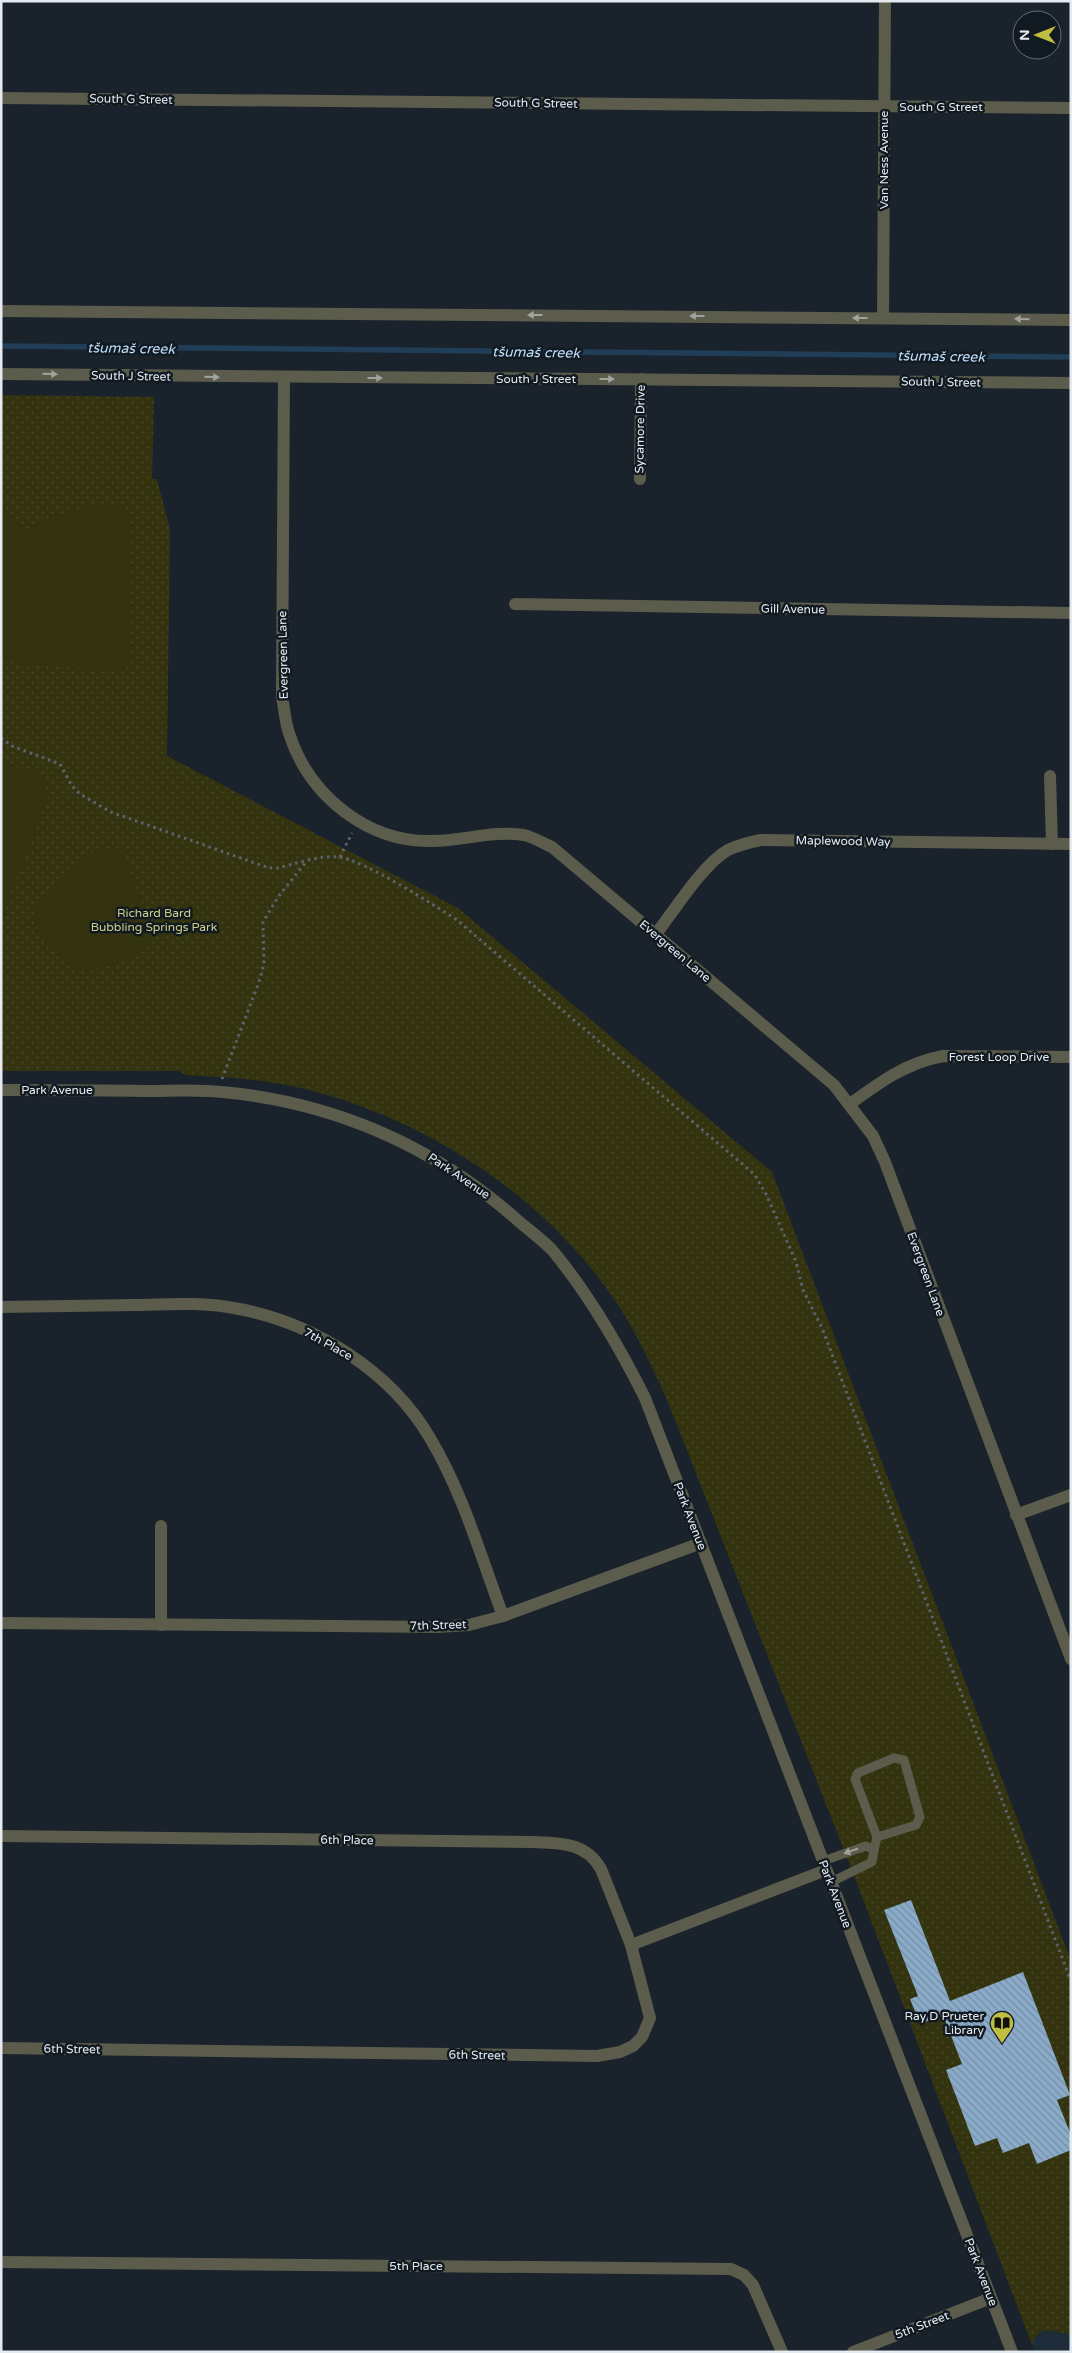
<svg xmlns="http://www.w3.org/2000/svg" width="1072" height="2353" font-family="'Varela Round',sans-serif">
<style>
.built{fill:#1e2c39}
.grass{fill:url(#grass-dots)}
.pitch{fill:#333310}
.lines{fill:none;stroke-linecap:round;stroke-linejoin:round}
.stream{stroke:#213e58;stroke-width:5.5}
.building{fill:url(#building-back-hatch)}
.path{stroke:#5c646b;stroke-width:3;stroke-dasharray:2.5 4;stroke-linecap:butt}
.service{stroke:#5c5c4c;stroke-width:9}
.minor{stroke:#5c5c4c;stroke-width:12}
.tertiary{stroke:#5c5c4c;stroke-width:12}
.oneway{fill:#a0a39e}
.labels{text-anchor:middle;stroke-width:5;stroke-linejoin:round;paint-order:stroke}
.street-label{font-size:12px;fill:#e4eaf0;stroke:#111a21}
.park-label{font-size:12px;fill:#cece8b;stroke:#111a21}
.poi-label{font-size:12px;fill:#e4eaf0;stroke:#111a21;text-anchor:end}
.water-label{font-size:14px;font-style:italic;fill:#bfdefc;stroke:#111a21}
</style>
<defs>
<pattern id="grass-dots" width="8" height="8" patternUnits="userSpaceOnUse" patternTransform="scale(1.25)"><rect width="8" height="8" fill="#333310"/><path d="M2 2h.1M6 6h.1" fill="none" stroke="#474727" stroke-width="1.8" stroke-linecap="round"/></pattern>
<pattern id="building-back-hatch" width="6" height="6" patternUnits="userSpaceOnUse" patternTransform="scale(1.25)"><rect width="6" height="6" fill="#8aabc9"/><path d="M-1 5l2 2M0 0l6 6M5-1l2 2" fill="none" stroke="#758da2"/></pattern>
</defs>
<rect width="100%" height="100%" fill="#1a232b"/>
<!-- built -->
<path class="built" d="M 1050,2330 L 1071,2335 L 1071,2352 L 1034,2352 L 1032,2345 L 1034,2337 L 1042,2331 Z"/>
<!-- grass -->
<path class="grass" d="M 1,395 L 154,397 L 152,479 L 157,479 L 170,529 L 167,756 L 458,908 L 772,1172 L 1071,1961 L 1071,2335 C 1053,2331 1038,2324 1032,2345 L 853,1873 L 668,1402 C 654,1371 640,1340 622,1311 C 552,1201 430,1120 305,1089 C 266,1079 225,1077 185,1075 L 180,1071 L 1,1071 Z"/>
<!-- pitch -->
<g class="pitch">
<path d="M 1,503 L 22,532 C 57,514 77,504 118,505 L 127,513 L 130,525 L 130,659 L 116,671 L 1,661 Z"/>
<path d="M 1,761 L 20,768 L 35,770 C 50,788 51,794 41,814 L 1,922 Z"/>
<path d="M 99,847 L 125,853 L 155,941 L 131,956 L 109,966 L 77,971 L 52,950 L 39,933 L 31,905 Z"/>
</g>
<g class="lines">
<!-- stream -->
<path class="stream" d="M 1,346 L 1071,357"/>
</g>
<!-- building -->
<path class="building" d="M 911,1900 L 950,2001 L 1023,1972 L 1070,2095 L 1057,2100 L 1071,2135 L 1071,2150 L 1037,2164 L 1029,2143 L 1003,2153 L 997,2138 L 975,2146 L 946,2070 L 962,2064 L 943,2015 L 920,2024 L 910,1999 L 918,1996 L 884,1910 Z"/>
<g class="lines">
<!-- path -->
<g class="path">
<path d="M 1,738 L 12,746 L 60,764 L 72,786 L 80,794 L 111,812 L 269,868 L 277,868 C 295,864 319,855 338,857 C 362,859 434,905 457,920 L 755,1175 L 767,1196 L 796,1262 L 803,1290 L 822,1328 L 1071,1981"/>
<path d="M 340,857 L 352,833"/>
<path d="M 222,1079 L 259,982 L 264,964 L 263,922 L 278,897 L 306,862"/>
</g>
<!-- service -->
<g class="service">
<path d="M 874,1850 L 877,1837 L 855,1779 L 858,1773 L 894,1758 L 904,1760 L 920,1817 L 916,1825 L 877,1837"/>
<path d="M 823,1861 L 866,1846 L 874,1850 L 872,1862 L 831,1882"/>
</g>
<!-- minor -->
<g class="minor">
<path d="M 1,98 L 1071,108"/>
<path d="M 883,318 L 885,1"/>
<path d="M 284,378 L 282,695 C 284,708 285,723 290,736 C 310,796 368,843 433,841 C 463,841 493,830 524,835 C 533,837 543,843 552,847 L 834,1085 L 873,1136 L 885,1162 L 1071,1659"/>
<path d="M 640,479 L 641,379"/>
<path d="M 515,604 L 1071,613"/>
<path d="M 1050,776 L 1052,844"/>
<path d="M 656,934 C 674,911 703,864 728,850 C 739,845 750,842 761,840 L 1071,844"/>
<path d="M 1,1090 C 49,1090 97,1090 144,1091 C 170,1091 196,1089 222,1092 C 332,1102 432,1145 515,1218 C 527,1229 542,1239 553,1251 C 590,1296 619,1346 645,1398 L 1012,2352"/>
<path d="M 850,1104 C 880,1082 906,1063 943,1056 L 1071,1057"/>
<path d="M 1,1307 C 47,1306 92,1306 137,1305 C 171,1304 205,1302 239,1309 C 314,1323 391,1371 430,1438 C 463,1493 481,1557 503,1616"/>
<path d="M 1016,1515 L 1071,1495"/>
<path d="M 161,1526 L 161,1625"/>
<path d="M 1,1623 L 437,1627 L 469,1625 L 503,1616 L 701,1543"/>
<path d="M 1,1836 L 532,1842 C 560,1843 586,1842 601,1869 L 631,1945 L 650,2018 L 642,2037 L 633,2046 L 620,2052 L 597,2056 L 1,2048"/>
<path d="M 631,1945 L 826,1870"/>
<path d="M 1,2262 L 731,2269 L 744,2275 L 753,2285 L 782,2352"/>
<path d="M 853,2352 L 991,2298"/>
</g>
<!-- tertiary -->
<g class="tertiary">
<path d="M 1,311 L 1071,320"/>
<path d="M 1,374 C 358,378 714,379 1071,383"/>
</g>
</g>
<!-- one-way arrows -->
<defs><path id="oneway-solid" d="M-6-.8H1V-3.2L6.5 0L1 3.2V.8H-6Z" transform="scale(1.25)"/></defs>
<g class="oneway">
<use href="#oneway-solid" transform="translate(535 315) rotate(-180)"/>
<use href="#oneway-solid" transform="translate(697 316) rotate(-180)"/>
<use href="#oneway-solid" transform="translate(860 318) rotate(-180)"/>
<use href="#oneway-solid" transform="translate(1022 319) rotate(-179)"/>
<use href="#oneway-solid" transform="translate(50 374) rotate(1)"/>
<use href="#oneway-solid" transform="translate(212 377) rotate(1)"/>
<use href="#oneway-solid" transform="translate(375 378)"/>
<use href="#oneway-solid" transform="translate(607 379)"/>
<use href="#oneway-solid" transform="translate(851 1851) rotate(161)"/>
</g>
<!-- icons -->
<defs>
<g id="library-pin" transform="scale(1.25)"><path d="M0 17L-7.5 6A9.5 9.5 0 1 1 7.5 6Z" fill="#c0be41" stroke="#111a21"/><path d="M-6-4Q-3-5.5-.7-3.5V5Q-3 3-6 4ZM6-4Q3-5.5 .7-3.5V5Q3 3 6 4Z" fill="#111"/></g>
</defs>
<g fill-rule="evenodd">
<use href="#library-pin" x="1002" y="2023"/>
</g>
<g class="labels">
<!-- street labels -->
<g class="street-label">
<text transform="translate(131 99) rotate(1)" y="4">South G Street</text>
<text transform="translate(536 103) rotate(1)" y="4">South G Street</text>
<text x="941" y="111">South G Street</text>
<text transform="translate(884 160) rotate(-90)" y="4">Van Ness Avenue</text>
<text transform="translate(131 376) rotate(1)" y="4">South J Street</text>
<text x="536" y="383">South J Street</text>
<text transform="translate(941 382) rotate(1)" y="4">South J Street</text>
<text transform="translate(640 429) rotate(-89)" y="4">Sycamore Drive</text>
<text transform="translate(793 609) rotate(1)" y="4">Gill Avenue</text>
<text transform="translate(283 655) rotate(-91)" y="4">Evergreen Lane</text>
<text transform="translate(843 841) rotate(1)" y="4">Maplewood Way</text>
<text transform="translate(675 951) rotate(40)" y="4">Evergreen Lane</text>
<text x="999" y="1061">Forest Loop Drive</text>
<text x="57" y="1094">Park Avenue</text>
<text transform="translate(459 1176) rotate(34)" y="4">Park Avenue</text>
<text transform="translate(926 1274) rotate(70)" y="4">Evergreen Lane</text>
<text transform="translate(328 1344) rotate(29)" y="4">7th Place</text>
<text transform="translate(690 1516) rotate(69)" y="4">Park Avenue</text>
<text transform="translate(438 1625) rotate(-2)" y="4">7th Street</text>
<text transform="translate(347 1840) rotate(1)" y="4">6th Place</text>
<text transform="translate(835 1894) rotate(69)" y="4">Park Avenue</text>
<text transform="translate(72 2049) rotate(1)" y="4">6th Street</text>
<text transform="translate(477 2055) rotate(1)" y="4">6th Street</text>
<text x="416" y="2270">5th Place</text>
<text transform="translate(981 2272) rotate(69)" y="4">Park Avenue</text>
<text transform="translate(922 2325) rotate(-21)" y="4">5th Street</text>
</g>
<!-- park labels -->
<g class="park-label">
<text x="154" y="917">Richard Bard<tspan x="154" dy="14">Bubbling Springs Park</tspan></text>
</g>
<!-- poi labels -->
<g class="poi-label">
<text x="984" y="2020">Ray D Prueter<tspan x="984" dy="14">Library</tspan></text>
</g>
<!-- water labels -->
<g class="water-label">
<text transform="translate(131 348) rotate(1)" y="5">tšumaš creek</text>
<text transform="translate(536 352) rotate(1)" y="5">tšumaš creek</text>
<text transform="translate(941 356) rotate(1)" y="5">tšumaš creek</text>
</g>
</g>
<!-- border -->
<rect width="1072" height="2353" fill="none" stroke="#e4eaf0" stroke-width="5"/>
<!-- north arrow -->
<g transform="translate(1037 35) rotate(270)"><circle r="24" fill="#111a21" stroke="#656d74"/>
<path d="M0-4L9 19L0 12L-9 19Z" fill="#c0be41"/>
<text y="-8" font-size="14" font-weight="bold" text-anchor="middle" fill="#e4eaf0">N</text>
</g>
</svg>
